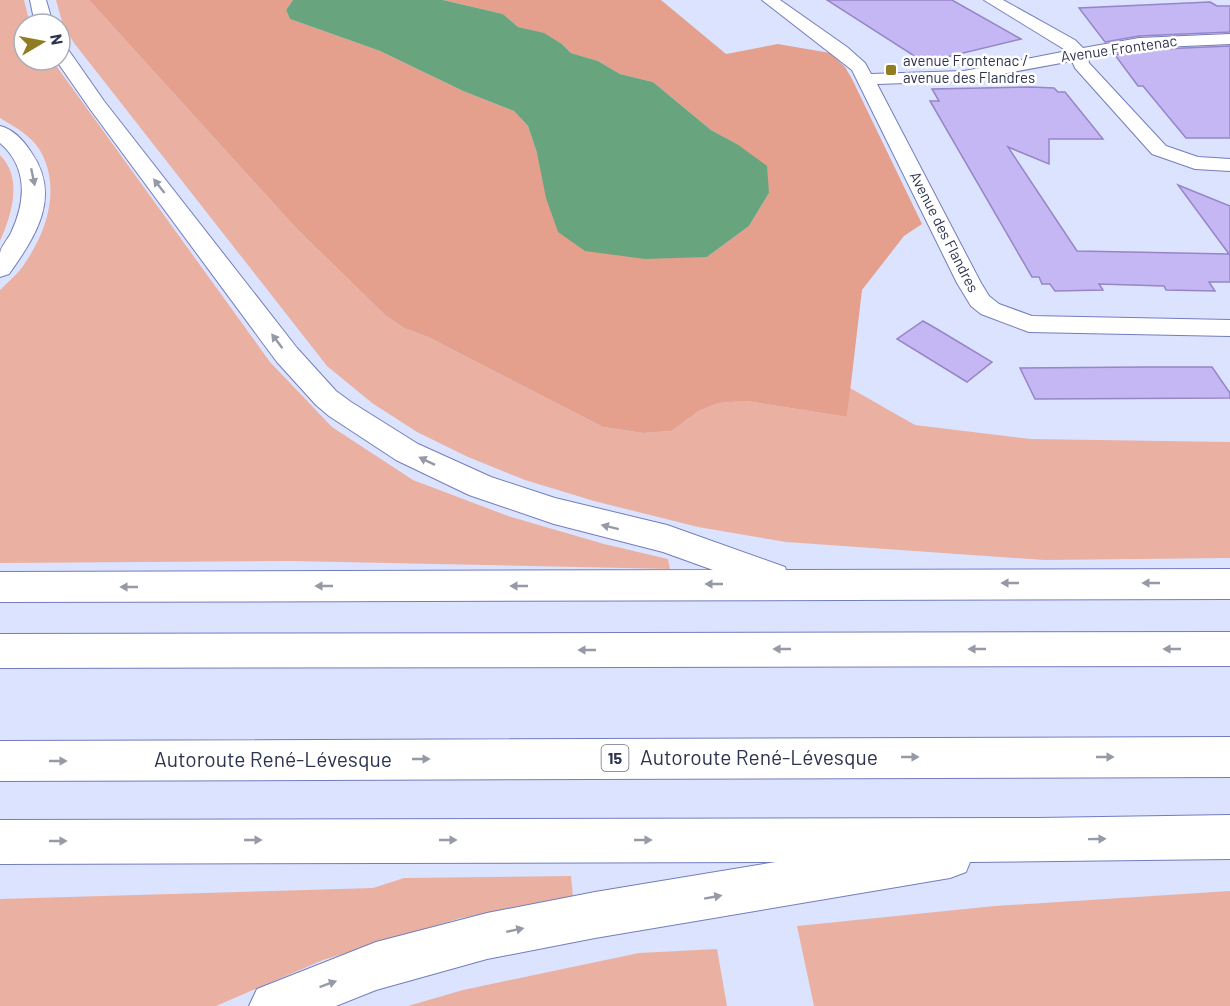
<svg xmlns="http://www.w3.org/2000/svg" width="1230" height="1006" font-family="Barlow,sans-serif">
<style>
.green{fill:#eab1a2}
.forest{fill:#e4a08d}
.water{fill:#68a57e}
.building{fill:#c5b7f4;stroke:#9685c7;stroke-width:1.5}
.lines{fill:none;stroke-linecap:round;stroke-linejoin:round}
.minor-casing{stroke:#727dbd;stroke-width:2}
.motorway-casing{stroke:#727dbd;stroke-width:2}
.minor{fill:#fff;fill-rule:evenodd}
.motorway{fill:#fff;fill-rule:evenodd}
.oneway{fill:#9699a6}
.poi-dot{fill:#917c22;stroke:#fff;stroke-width:2}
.labels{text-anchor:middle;stroke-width:5;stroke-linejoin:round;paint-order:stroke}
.far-street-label{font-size:15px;fill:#2e334e;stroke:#fff}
.far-poi-label{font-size:15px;fill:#2e334e;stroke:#fff;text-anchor:start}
.shield{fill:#fff;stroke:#6d7083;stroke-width:1.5}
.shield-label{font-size:16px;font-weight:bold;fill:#2e334e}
.near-street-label{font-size:21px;fill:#2e334e;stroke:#fff}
</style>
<rect width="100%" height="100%" fill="#dce3ff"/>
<!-- green -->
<g class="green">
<path d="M 0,0 L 24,0 L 30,24 L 24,24 L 24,60 L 52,60 L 270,362 L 332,427 L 413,480 L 508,516 L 604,544 L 668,559 L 670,569 L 291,561 L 0,563 L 0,290 C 8,282 19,273 25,263 C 47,231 60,190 42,154 C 34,137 15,127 0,118 Z"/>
<path d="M 56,0 L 89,0 L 296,228 L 386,316 L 404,328 L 428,337 L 603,427 L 643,433 L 671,431 L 699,411 L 718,403 L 746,401 L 847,417 L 850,388 L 915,425 L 1031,439 L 1230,442 L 1230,558 L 1044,560 L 786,542 L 698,527 L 594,501 L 525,480 L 468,457 L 417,432 L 372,403 L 327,366 L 74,43 L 63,25 Z"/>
<path d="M 0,155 C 23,178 12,214 0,241 Z"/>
<path d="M 571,876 L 573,897 L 461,918 L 323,960 L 216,1006 L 0,1006 L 0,899 L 373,888 L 404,878 Z"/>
<path d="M 1230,891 L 1230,1006 L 814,1006 L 797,926 L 995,906 Z"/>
<path d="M 717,949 L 727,1006 L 408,1006 L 463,990 L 639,953 Z"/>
</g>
<!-- forest -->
<path class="forest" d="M 89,0 L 293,0 L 286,10 L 290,19 L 380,51 L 463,91 L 514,111 L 528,126 L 537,153 L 707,257 L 749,226 L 769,193 L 737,144 L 711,130 L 653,82 L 620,74 L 598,61 L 571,53 L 562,44 L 544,34 L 518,27 L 503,14 L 443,0 L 661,0 L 726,54 L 778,44 L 830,53 L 845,67 L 852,79 L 922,224 L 904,236 L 862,290 L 847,417 L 746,401 L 718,403 L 699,411 L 671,431 L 643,433 L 603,427 L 428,337 L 404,328 L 386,316 L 296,228 Z"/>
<!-- water -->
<path class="water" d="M 293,0 L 443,0 L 503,14 L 518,27 L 544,33 L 562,44 L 571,53 L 598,61 L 620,74 L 653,82 L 711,130 L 737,144 L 767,166 L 769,193 L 749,226 L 707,257 L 645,259 L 585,251 L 558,232 L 546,198 L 537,153 L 528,126 L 514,111 L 463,91 L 380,51 L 290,19 L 286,10 Z"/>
<!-- building -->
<g class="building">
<path d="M 827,0 L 952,0 L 1021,39 L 918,64 L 913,55 Z"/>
<path d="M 1210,2 L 1217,6 L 1230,6 L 1230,32 L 1139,36 L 1105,42 L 1079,8 Z"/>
<path d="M 1230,46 L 1230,138 L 1186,138 L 1143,86 L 1138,86 L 1115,55 L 1139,50 Z"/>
<path d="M 1031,87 L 1054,88 L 1058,92 L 1065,92 L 1103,139 L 1049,139 L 1049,164 L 1008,147 L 1077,251 L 1229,254 L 1178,185 L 1230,206 L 1230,282 L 1209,282 L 1215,291 L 1166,290 L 1164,286 L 1099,284 L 1103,290 L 1055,291 L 1050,284 L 1042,284 L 1039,277 L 1032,277 L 930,101 L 939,101 L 932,89 Z"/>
<path d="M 923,321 L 937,329 L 992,362 L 967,382 L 897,339 Z"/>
<path d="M 1145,367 L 1212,367 L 1230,393 L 1230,398 L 1035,399 L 1020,368 Z"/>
</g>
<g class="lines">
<!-- minor casing -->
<g class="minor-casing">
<path id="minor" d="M 762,0 L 780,0 L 847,47 L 865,63 L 871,74 L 964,71 L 1067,51 L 984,0 L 1003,0 L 1075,40 L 1083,48 L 1139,38 L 1230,34 L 1230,44 L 1139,48 L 1088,58 L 1089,63 L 1166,146 L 1198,157 L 1230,159 L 1230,171 L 1195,169 L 1152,154 L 1075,68 L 1072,61 L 964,81 L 877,84 L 981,283 L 989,296 L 999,304 L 1032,316 L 1230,320 L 1230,336 L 1029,332 L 981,314 L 971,306 L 957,283 L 852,70 Z"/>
</g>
<!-- motorway casing -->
<g class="motorway-casing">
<g id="motorway">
<path d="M 30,0 L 46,0 L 53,24 L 35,24 Z"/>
<path d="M 60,46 L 67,48 L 104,101 L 297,348 L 336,391 L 351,402 L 418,444 L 491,477 L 555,498 L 667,525 L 785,567 L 786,570 L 1230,569 L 1230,599 L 0,602 L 0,572 L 713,570 L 663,552 L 554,524 L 469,495 L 396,460 L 329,416 L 316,405 L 277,362 L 90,109 L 56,60 L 60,60 Z"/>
<path d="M 0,126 C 13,129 24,141 31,152 C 62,196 36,236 9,274 L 0,277 C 0,269 0,261 0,253 C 1,246 8,239 11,233 C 26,201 28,167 0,143 Z"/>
<path d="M 1230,632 L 1230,666 L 0,668 L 0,634 Z"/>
<path d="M 1230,737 L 1230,777 L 0,781 L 0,741 Z"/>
<path d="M 1230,815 L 1230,859 L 970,862 L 966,872 L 950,878 L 595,938 L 487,959 L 376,990 L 336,1006 L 249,1006 L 257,989 L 376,942 L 487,913 L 595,892 L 776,862 L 0,864 L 0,820 L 1038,818 Z"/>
</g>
</g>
<!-- minor -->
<use href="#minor" class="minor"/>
<!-- motorway -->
<use href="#motorway" class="motorway"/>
</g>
<!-- one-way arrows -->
<defs><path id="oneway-solid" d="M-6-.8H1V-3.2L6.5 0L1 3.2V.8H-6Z" transform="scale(1.5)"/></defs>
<g class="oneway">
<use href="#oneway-solid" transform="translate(33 177) rotate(78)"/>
<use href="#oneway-solid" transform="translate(159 186) rotate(-128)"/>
<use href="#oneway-solid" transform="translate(277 341) rotate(-127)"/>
<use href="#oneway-solid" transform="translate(427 461) rotate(-154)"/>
<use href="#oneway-solid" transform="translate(610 527) rotate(-166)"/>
<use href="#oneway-solid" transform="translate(1010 583) rotate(180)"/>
<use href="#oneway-solid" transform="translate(1151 583) rotate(-180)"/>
<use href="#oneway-solid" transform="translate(714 584) rotate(180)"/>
<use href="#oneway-solid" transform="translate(324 586) rotate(180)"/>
<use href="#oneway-solid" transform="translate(519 586) rotate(180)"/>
<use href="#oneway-solid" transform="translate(129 587) rotate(180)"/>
<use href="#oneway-solid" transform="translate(782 649) rotate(180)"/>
<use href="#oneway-solid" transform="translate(977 649) rotate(-180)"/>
<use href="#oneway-solid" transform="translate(1172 649) rotate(-180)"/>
<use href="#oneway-solid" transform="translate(587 650) rotate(180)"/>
<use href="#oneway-solid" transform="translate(910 757)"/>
<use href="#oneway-solid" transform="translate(1105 757)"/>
<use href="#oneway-solid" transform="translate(421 759)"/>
<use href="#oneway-solid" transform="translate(58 761)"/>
<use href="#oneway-solid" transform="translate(1097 839) rotate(-1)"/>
<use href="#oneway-solid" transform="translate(253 840)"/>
<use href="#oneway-solid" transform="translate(448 840)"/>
<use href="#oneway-solid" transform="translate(643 840)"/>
<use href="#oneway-solid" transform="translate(58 841)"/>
<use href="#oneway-solid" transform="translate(713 897) rotate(-10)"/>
<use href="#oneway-solid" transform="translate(515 930) rotate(-12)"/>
<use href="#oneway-solid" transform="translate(328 984) rotate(-20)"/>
</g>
<!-- markers -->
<rect class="poi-dot" x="885" y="64" width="12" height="12" rx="3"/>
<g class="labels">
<!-- far-street labels -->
<g class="far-street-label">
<text transform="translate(1119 49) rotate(-8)" y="5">Avenue Frontenac</text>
<text transform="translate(944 232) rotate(63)" y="5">Avenue des Flandres</text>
</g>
<!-- far-poi labels -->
<g class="far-poi-label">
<text x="903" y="66">avenue Frontenac /<tspan x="903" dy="17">avenue des Flandres</tspan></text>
</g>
<!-- shield labels -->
<rect class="shield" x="601.5" y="745" width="27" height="26" rx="4.5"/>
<g class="shield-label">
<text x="615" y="764">15</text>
</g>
<!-- near-street labels -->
<g class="near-street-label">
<text x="759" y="765">Autoroute René-Lévesque</text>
<text x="273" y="767">Autoroute René-Lévesque</text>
</g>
</g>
<!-- north arrow -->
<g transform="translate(42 42) rotate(80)"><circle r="28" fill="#ffffff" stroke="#abadb8" stroke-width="1.5"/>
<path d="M0-4.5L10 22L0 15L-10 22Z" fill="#917c22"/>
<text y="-9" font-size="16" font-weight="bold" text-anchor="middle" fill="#2e334e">N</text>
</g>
</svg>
